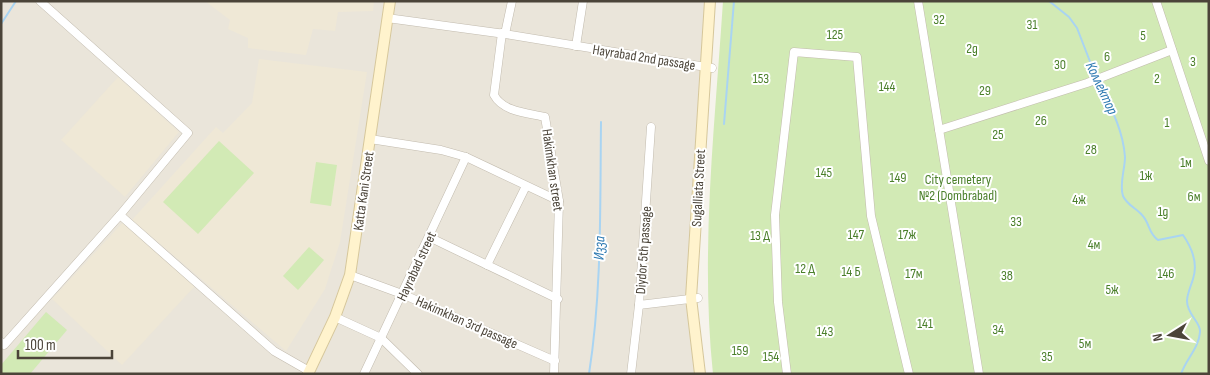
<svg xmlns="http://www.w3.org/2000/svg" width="1210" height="375" font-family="'Sofia Sans Condensed',sans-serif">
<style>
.residential{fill:#eae5da}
.education{fill:#efe8d6}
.green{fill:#d2eab5}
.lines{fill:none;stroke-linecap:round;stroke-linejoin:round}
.stream{stroke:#a9d4f2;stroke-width:2}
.street-casing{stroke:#c2bbae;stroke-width:9}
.secondary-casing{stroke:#d6c79b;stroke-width:12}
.street{stroke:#fff;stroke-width:8}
.secondary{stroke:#fff3cd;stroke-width:10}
.labels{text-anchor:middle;stroke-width:4;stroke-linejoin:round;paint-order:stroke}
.park-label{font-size:14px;fill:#4a7f2a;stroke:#fff}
.street-label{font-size:14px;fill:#4b4439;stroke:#fff}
.water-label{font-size:15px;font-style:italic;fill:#2e7ab2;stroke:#fff}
</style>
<rect width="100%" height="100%" fill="#f6f3ec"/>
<!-- residential -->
<path class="residential" d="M 1,1 L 710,1 L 691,298 L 700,374 L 1,374 Z"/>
<!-- education -->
<g class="education">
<path d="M 205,1 L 374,1 L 373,11 L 338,12 L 335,31 L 313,29 L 306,55 L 248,48 L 248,38 L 228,29 L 230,20 Z"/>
<path d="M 259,59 L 367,72 L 340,242 L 325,289 L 286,351 L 132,220 L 216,127 L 223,133 L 252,103 Z"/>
<path d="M 118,77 L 179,132 L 125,197 L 61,140 Z"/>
<path d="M 125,220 L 195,286 L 122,365 L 52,299 Z"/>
</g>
<!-- green -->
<g class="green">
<path d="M 723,1 L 1209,1 L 1209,374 L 713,374 C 700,251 715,125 723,1 Z"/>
<path d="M 219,141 L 254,173 L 198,234 L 163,202 Z"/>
<path d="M 316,162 L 337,165 L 331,206 L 310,203 Z"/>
<path d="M 309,247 L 324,260 L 298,290 L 283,276 Z"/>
<path d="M 46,312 L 67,330 L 30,374 L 1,374 L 1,365 Z"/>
</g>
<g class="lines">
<!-- stream -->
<g class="stream">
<path d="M 1049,1 L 1069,17 L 1077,28 L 1096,77"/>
<path d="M 1,24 L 16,1"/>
<path d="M 1098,82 C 1110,106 1123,129 1125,157 C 1125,169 1119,185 1123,196 C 1127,205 1136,208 1142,215 C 1150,223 1148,233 1158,240 L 1183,235 C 1192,248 1198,264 1193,279 C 1191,286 1187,294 1187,301 C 1187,315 1201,322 1200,332 C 1199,348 1186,359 1181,374"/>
<path d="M 724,124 L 734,1"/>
<path d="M 589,374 C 602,291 600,206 601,122"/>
</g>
<!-- street casing -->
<g class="street-casing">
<g id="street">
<path d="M 40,1 L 188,133 L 120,215 L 274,351 L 309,371"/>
<path d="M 918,1 L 979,374"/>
<path d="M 1156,1 L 1209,161"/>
<path d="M 387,18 L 505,34 L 712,68"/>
<path d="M 502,33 L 494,95 C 503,112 528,113 545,117 L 559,201 L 554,374"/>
<path d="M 505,34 L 512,1"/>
<path d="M 576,46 L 583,1"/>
<path d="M 939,130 L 1087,83 L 1172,50"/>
<path d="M 370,139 L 441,150 L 466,157 L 559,201"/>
<path d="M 429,237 L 558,299"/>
<path d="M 487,265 L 526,186"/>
<path d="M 350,275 L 402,294 L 555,361"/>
<path d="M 639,305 L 698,298"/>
<path d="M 335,317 L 381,338 L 418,374"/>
<path d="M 1,342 L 4,345 L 120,215"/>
<path d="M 364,374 L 466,157"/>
<path d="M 631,374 L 639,305 L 651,127"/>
<path d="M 787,374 L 778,302 L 775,215 L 794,52 L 857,57 L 871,216 L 909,374"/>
</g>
</g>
<!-- secondary casing -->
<g class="secondary-casing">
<g id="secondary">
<path d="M 308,374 L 335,317 L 350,275 L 390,1"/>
<path d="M 700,374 L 691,298 L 710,1"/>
</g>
</g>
<!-- street -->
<use href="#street" class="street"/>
<!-- secondary -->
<use href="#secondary" class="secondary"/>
</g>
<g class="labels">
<!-- park labels -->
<g class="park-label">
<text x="939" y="24">32</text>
<text x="1032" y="29">31</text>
<text x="835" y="39">125</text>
<text x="1143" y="40">5</text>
<text x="972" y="53">2д</text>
<text x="1107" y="61">6</text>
<text x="1193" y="66">3</text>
<text x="1060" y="69">30</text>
<text x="761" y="83">153</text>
<text x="1157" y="83">2</text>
<text x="887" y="91">144</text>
<text x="985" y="95">29</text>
<text x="1041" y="125">26</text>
<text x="1167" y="127">1</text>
<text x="998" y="139">25</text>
<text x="1091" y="154">28</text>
<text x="1186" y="167">1м</text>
<text x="824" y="177">145</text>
<text x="1146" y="180">1ж</text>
<text x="898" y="182">149</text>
<text x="958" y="184">City cemetery<tspan x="958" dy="16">№2 (Dombrabad)</tspan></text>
<text x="1194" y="201">6м</text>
<text x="1079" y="204">4ж</text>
<text x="1163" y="216">1д</text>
<text x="1016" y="226">33</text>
<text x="856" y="239">147</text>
<text x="907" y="239">17ж</text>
<text x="760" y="240">13 Д</text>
<text x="1094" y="249">4м</text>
<text x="805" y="273">12 Д</text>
<text x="851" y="276">14 Б</text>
<text x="914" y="278">17м</text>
<text x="1166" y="278">146</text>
<text x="1007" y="280">38</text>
<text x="1112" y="294">5ж</text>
<text x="925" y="328">141</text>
<text x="998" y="334">34</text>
<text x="825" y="336">143</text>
<text x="1085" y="348">5м</text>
<text x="740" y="355">159</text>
<text x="771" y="361">154</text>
<text x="1047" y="361">35</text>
</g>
<!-- street labels -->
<g class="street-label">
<text transform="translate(644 57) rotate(9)" y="5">Hayrаbаd 2nd passage</text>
<text transform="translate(553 170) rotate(82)" y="5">Hakimkhаn street</text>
<text transform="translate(698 188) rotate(-87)" y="5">Sugalliata Street</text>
<text transform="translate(363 191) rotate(-82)" y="5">Katta Kani Street</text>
<text transform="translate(643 250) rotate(-86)" y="5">Diydor 5th passage</text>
<text transform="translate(416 266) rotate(-65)" y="5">Hayrabad street</text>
<text transform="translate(467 322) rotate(24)" y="5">Hakimkhаn 3rd passage</text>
</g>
<!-- water labels -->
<g class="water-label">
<text transform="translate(1102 88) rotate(65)" y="5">Коллектор</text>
<text transform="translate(599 248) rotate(-88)" y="5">Изза</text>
</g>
</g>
<!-- border -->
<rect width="1210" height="375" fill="none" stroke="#4b4439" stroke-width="5"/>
<!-- north arrow -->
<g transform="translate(1170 335) rotate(259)" stroke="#ffffff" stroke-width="4" paint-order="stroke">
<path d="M0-4L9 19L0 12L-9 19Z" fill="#4b4439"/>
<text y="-8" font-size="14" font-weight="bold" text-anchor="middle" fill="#4b4439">N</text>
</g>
<!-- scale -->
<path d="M18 350v8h94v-8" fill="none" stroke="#4b4439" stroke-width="2.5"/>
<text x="25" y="350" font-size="15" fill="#4b4439" stroke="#ffffff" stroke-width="4" paint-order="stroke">100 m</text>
</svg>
